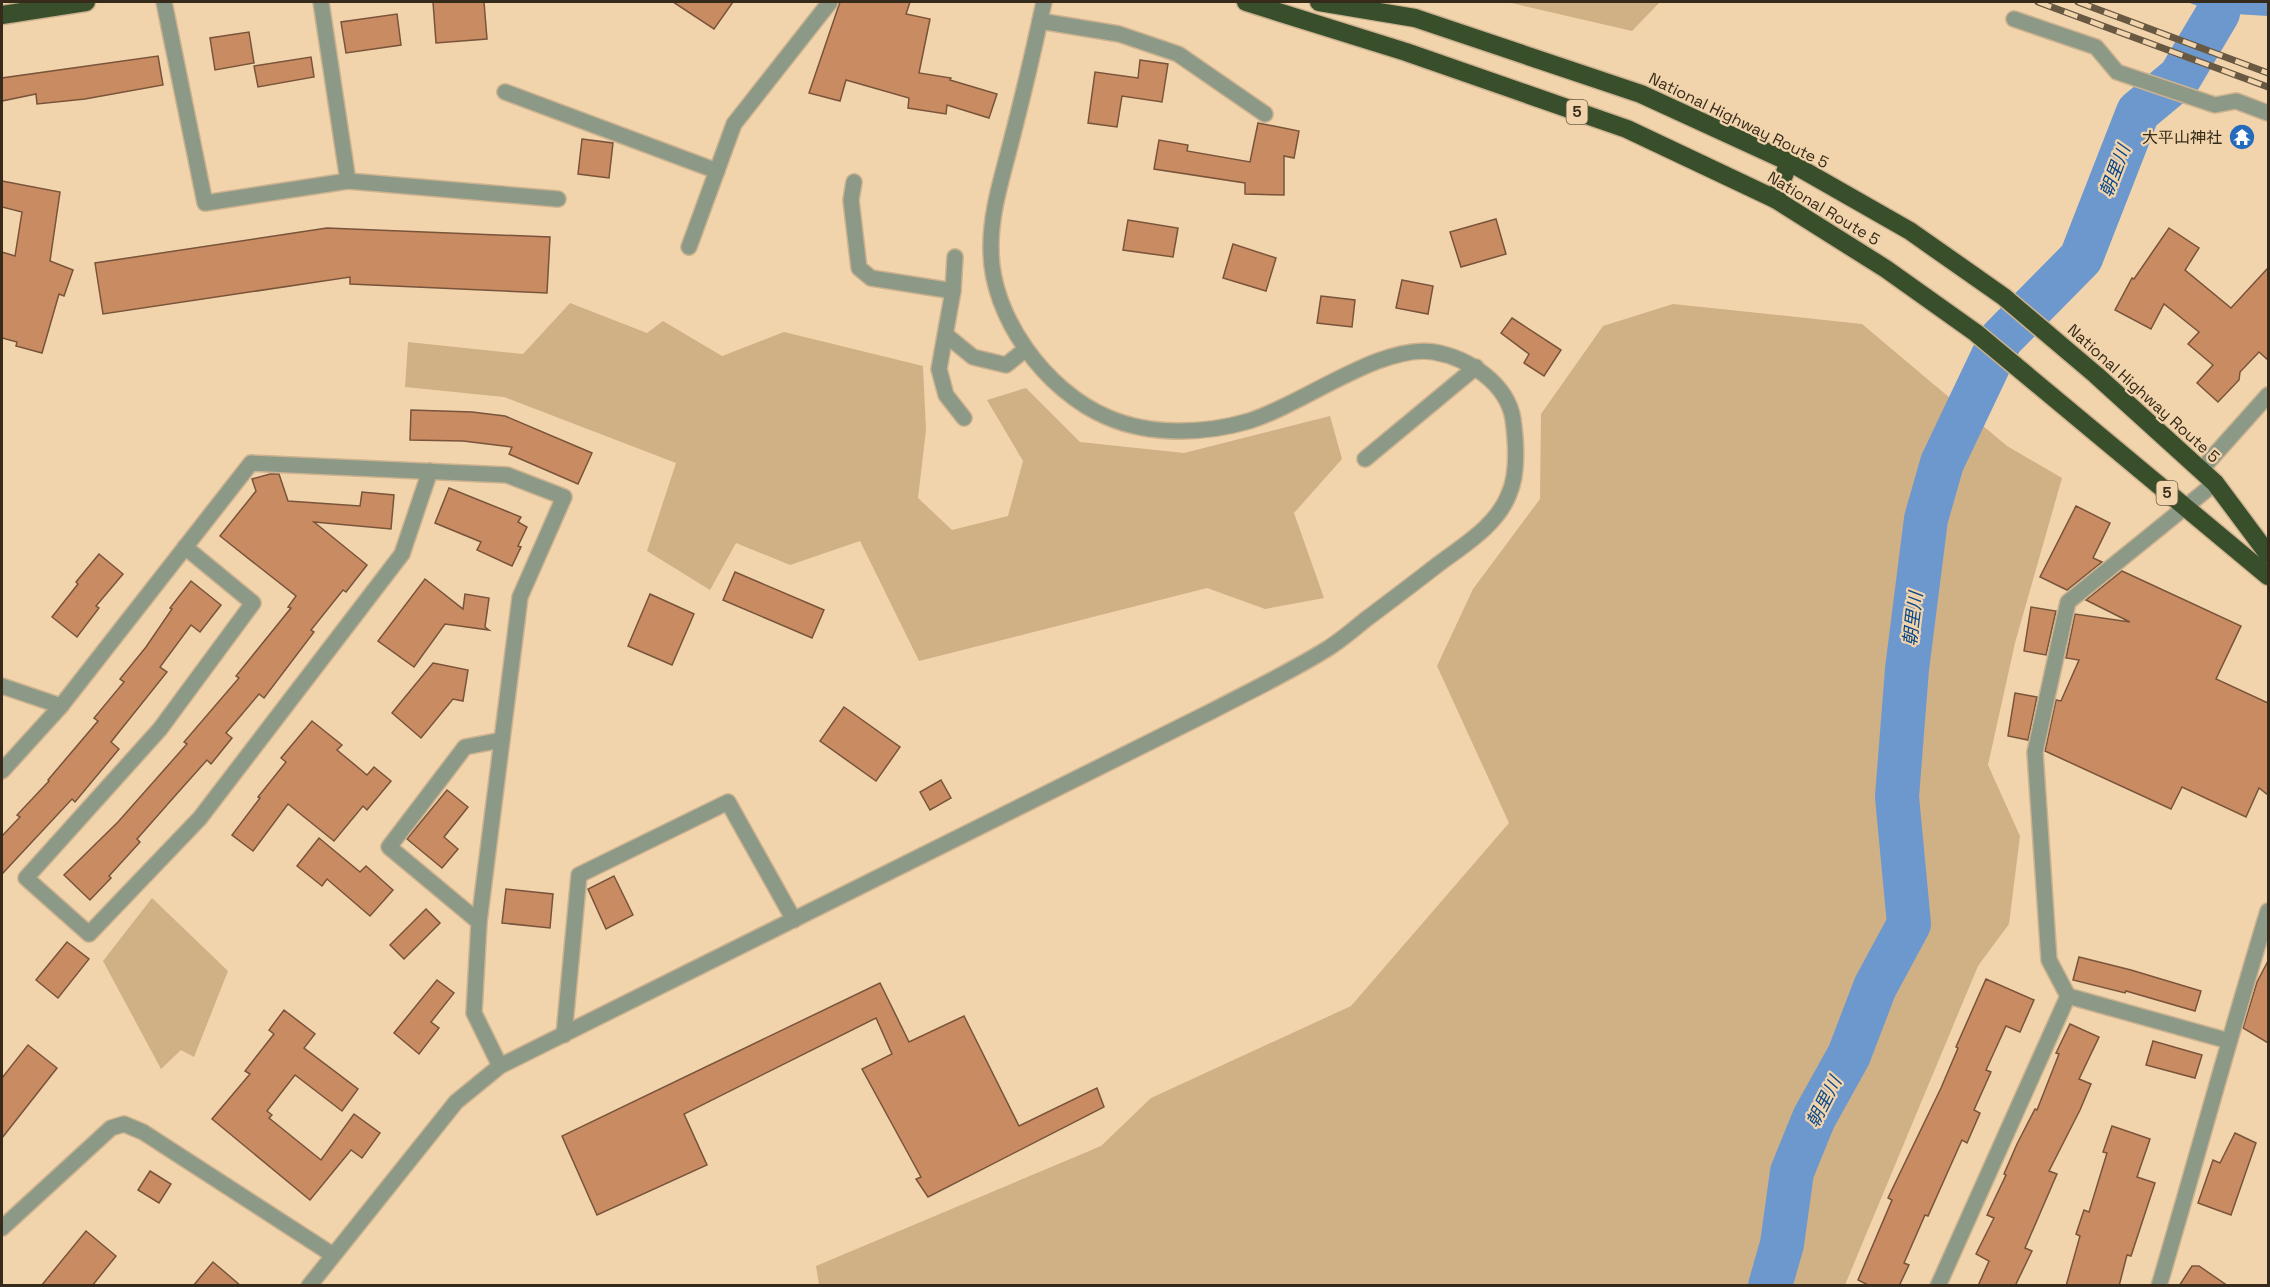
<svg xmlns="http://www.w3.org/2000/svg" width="2270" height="1287" font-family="'Space Grotesk','Noto Sans JP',sans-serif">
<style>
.green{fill:#d0b085}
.water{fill:#6d98ce}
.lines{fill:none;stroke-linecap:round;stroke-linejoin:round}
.river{stroke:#6d98ce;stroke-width:44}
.building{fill:#c88b62;stroke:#79543b;stroke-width:1.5}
.minor-casing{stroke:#ccb28f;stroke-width:18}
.highway-casing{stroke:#ccb28f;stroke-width:21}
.minor{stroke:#8d9987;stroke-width:15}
.highway{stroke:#394f2c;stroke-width:18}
.rail-casing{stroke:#695942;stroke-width:7}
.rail{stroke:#f2d4ac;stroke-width:4.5;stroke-dasharray:14;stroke-linecap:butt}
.labels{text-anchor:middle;stroke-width:4.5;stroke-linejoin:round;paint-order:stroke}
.shield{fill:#f2d4ac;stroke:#6e5e46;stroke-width:1.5}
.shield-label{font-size:15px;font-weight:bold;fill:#362b1b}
.street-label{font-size:16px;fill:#362b1b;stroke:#f2d4ac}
.poi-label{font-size:16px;fill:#362b1b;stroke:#f2d4ac;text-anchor:end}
.water-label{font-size:18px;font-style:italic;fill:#094889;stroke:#f2d4ac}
</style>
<rect width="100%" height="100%" fill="#f2d4ac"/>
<!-- green -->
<g class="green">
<path d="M 1507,2 L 1660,2 L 1632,31 Z"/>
<path d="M 570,303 L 647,333 L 663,321 L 722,356 L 784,332 L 923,366 L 926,430 L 918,498 L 952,530 L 1008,516 L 1023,461 L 987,400 L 1026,388 L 1080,442 L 1184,453 L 1330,416 L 1342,459 L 1294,513 L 1324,598 L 1265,609 L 1207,588 L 919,661 L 860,541 L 790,565 L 736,543 L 710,590 L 647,551 L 676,463 L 504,397 L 405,387 L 408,342 L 523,354 Z"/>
<path d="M 1673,304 L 1862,324 L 2007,446 L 2062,478 L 2015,643 L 1988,765 L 2020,836 L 2009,924 L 1978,966 L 1845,1285 L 819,1285 L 816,1266 L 1101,1146 L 1151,1098 L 1351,1006 L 1509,823 L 1437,666 L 1473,589 L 1540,499 L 1541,414 L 1603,326 Z"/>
<path d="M 152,898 L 228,971 L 194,1057 L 181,1050 L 161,1069 L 103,961 Z"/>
</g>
<!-- water -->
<path class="water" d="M 2187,2 L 2268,2 L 2268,16 L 2218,13 Z"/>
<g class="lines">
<!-- river -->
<path class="river" d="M 1770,1286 L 1782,1244 L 1792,1172 L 1814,1118 L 1849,1055 L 1875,987 L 1909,924 L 1897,797 L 1907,669 L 1926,519 L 1942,463 L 2001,339 L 2081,258 L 2138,112 L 2180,77 L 2218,13"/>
</g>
<!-- building -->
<g class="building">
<path d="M 433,2 L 484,2 L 487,39 L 436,43 Z"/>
<path d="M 673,2 L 733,2 L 714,29 Z"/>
<path d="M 840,2 L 910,2 L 906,14 L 930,19 L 919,73 L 951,78 L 950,80 L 997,94 L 989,118 L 947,105 L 946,114 L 908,108 L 909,98 L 846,80 L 840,101 L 809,93 Z"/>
<path d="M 397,14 L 401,45 L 346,53 L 341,22 Z"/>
<path d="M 249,32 L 254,63 L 215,70 L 210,38 Z"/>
<path d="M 158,56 L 163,85 L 85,99 L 37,104 L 36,94 L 2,101 L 2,78 Z"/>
<path d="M 311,57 L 314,77 L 258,87 L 254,66 Z"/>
<path d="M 1140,60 L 1168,64 L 1162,102 L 1122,96 L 1117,127 L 1088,123 L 1095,72 L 1138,78 Z"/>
<path d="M 1258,123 L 1299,131 L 1294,158 L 1284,156 L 1284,195 L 1245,194 L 1245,183 L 1154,169 L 1159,140 L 1188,145 L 1187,151 L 1250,162 Z"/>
<path d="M 582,139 L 613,143 L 609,178 L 578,174 Z"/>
<path d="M 2,181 L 60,192 L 50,261 L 73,270 L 64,296 L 59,294 L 42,353 L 16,346 L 17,342 L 2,338 L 2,252 L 15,256 L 22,212 L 2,207 Z"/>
<path d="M 1496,219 L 1506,254 L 1461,267 L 1450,232 Z"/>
<path d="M 1128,220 L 1178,228 L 1173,257 L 1123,250 Z"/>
<path d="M 327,228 L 550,237 L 547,293 L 350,284 L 350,277 L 103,314 L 95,263 Z"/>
<path d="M 2169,228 L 2199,248 L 2185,270 L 2231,308 L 2268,268 L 2268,360 L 2259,352 L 2240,372 L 2239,380 L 2218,402 L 2197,383 L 2213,365 L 2188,344 L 2199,332 L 2164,304 L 2151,329 L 2115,310 L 2132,278 L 2134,279 Z"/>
<path d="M 1233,244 L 1276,258 L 1266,291 L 1223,278 Z"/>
<path d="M 1402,280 L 1433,286 L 1428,314 L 1396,308 Z"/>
<path d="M 1321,296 L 1355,300 L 1352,327 L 1317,323 Z"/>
<path d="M 1512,318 L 1561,350 L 1544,376 L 1524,363 L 1529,354 L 1501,333 Z"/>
<path d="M 411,410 L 472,412 L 505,416 L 592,453 L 578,484 L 509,454 L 512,447 L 463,441 L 410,440 Z"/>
<path d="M 270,474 L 279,474 L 288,501 L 360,506 L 362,492 L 394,495 L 391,529 L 314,522 L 367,565 L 346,592 L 343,590 L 311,630 L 314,632 L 264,698 L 259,694 L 226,733 L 232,738 L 211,764 L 207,760 L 174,797 L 137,839 L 140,842 L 109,876 L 111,878 L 90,900 L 64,875 L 118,822 L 187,744 L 184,742 L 239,678 L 236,676 L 291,608 L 288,607 L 296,596 L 220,536 L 256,491 L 252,479 Z"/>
<path d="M 449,488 L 521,517 L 518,522 L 527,527 L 518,546 L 521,547 L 512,566 L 477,550 L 481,542 L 435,523 Z"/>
<path d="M 2076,506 L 2110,523 L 2093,558 L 2102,562 L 2067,590 L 2040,577 Z"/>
<path d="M 99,554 L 123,574 L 96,606 L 99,608 L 77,637 L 52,617 L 78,584 L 76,582 Z"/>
<path d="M 2122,571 L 2241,626 L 2216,679 L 2268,703 L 2268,795 L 2259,788 L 2246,817 L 2182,787 L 2171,809 L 2045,751 L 2056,700 L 2061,701 L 2079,660 L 2066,658 L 2075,614 L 2130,622 L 2086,600 Z"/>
<path d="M 735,572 L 824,610 L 812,638 L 723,600 Z"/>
<path d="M 425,579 L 463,609 L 465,594 L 489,598 L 485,627 L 489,630 L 445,624 L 414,667 L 378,641 Z"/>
<path d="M 191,581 L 221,605 L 200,632 L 191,625 L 160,667 L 167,672 L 111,742 L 119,749 L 75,802 L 72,799 L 2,874 L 2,836 L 20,817 L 17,815 L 49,781 L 48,780 L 98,721 L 94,718 L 124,682 L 120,679 L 146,647 L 172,609 L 170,608 Z"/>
<path d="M 650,594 L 694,614 L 672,665 L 628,646 Z"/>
<path d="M 2031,607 L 2056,611 L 2046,655 L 2024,651 Z"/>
<path d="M 433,663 L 468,670 L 463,701 L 453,699 L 421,738 L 392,713 Z"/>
<path d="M 2015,693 L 2037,697 L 2028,740 L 2008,736 Z"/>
<path d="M 844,707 L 900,747 L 876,781 L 820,741 Z"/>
<path d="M 312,721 L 342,745 L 337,750 L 367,775 L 374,767 L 391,781 L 367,810 L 363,806 L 334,841 L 288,804 L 253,851 L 232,835 L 260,798 L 258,797 L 286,762 L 281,758 Z"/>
<path d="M 941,780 L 951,798 L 930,810 L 920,792 Z"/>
<path d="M 447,790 L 468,807 L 444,837 L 458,849 L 442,868 L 407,839 Z"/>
<path d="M 319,838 L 360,872 L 366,866 L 393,890 L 370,916 L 327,879 L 322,886 L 297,866 Z"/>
<path d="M 614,876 L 633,915 L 606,929 L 588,889 Z"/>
<path d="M 506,889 L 553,894 L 550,928 L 502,923 Z"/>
<path d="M 426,909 L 440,923 L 404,959 L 390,945 Z"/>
<path d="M 67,942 L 89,959 L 58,998 L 36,980 Z"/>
<path d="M 2079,957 L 2131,970 L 2201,991 L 2195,1011 L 2126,991 L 2125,993 L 2073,980 Z"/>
<path d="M 2268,961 L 2268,1043 L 2243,1028 L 2257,982 Z"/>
<path d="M 1986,979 L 2034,1000 L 2020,1032 L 2006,1026 L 1986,1070 L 1991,1072 L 1974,1110 L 1980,1113 L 1967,1143 L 1962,1140 L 1928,1216 L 1925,1215 L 1904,1263 L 1909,1265 L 1899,1286 L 1870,1286 L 1858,1280 L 1892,1200 L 1888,1198 L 1941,1088 L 1958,1048 L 1956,1047 Z"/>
<path d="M 437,980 L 454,993 L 431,1022 L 439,1028 L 419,1054 L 394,1033 Z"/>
<path d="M 880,983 L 909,1042 L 964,1016 L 1019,1126 L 1097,1088 L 1104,1107 L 928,1197 L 916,1179 L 921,1177 L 862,1069 L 892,1054 L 876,1018 L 684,1114 L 707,1165 L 597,1215 L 562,1136 Z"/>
<path d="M 284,1010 L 315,1034 L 304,1048 L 358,1089 L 342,1111 L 295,1075 L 267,1111 L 272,1115 L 269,1118 L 321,1160 L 354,1114 L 380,1133 L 362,1158 L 351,1150 L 310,1200 L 212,1119 L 250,1074 L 245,1071 L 274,1034 L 269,1030 Z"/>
<path d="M 2070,1024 L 2099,1037 L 2079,1079 L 2091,1084 L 2080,1110 L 2049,1171 L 2057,1174 L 2025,1248 L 2032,1251 L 2015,1286 L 1978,1286 L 1989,1261 L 1976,1254 L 1994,1218 L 1987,1215 L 2006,1175 L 2004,1174 L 2017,1144 L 2035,1109 L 2037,1110 L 2059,1054 L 2056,1053 Z"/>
<path d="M 2153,1041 L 2202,1055 L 2195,1078 L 2146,1065 Z"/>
<path d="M 28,1045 L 57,1068 L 2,1138 L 2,1078 Z"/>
<path d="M 2112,1126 L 2150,1139 L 2137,1177 L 2155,1183 L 2131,1256 L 2127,1255 L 2119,1286 L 2066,1286 L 2080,1236 L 2076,1234 L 2084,1210 L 2089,1212 L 2107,1153 L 2103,1152 Z"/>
<path d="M 2235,1133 L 2256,1143 L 2231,1215 L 2198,1203 L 2213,1160 L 2220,1163 Z"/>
<path d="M 150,1171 L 171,1184 L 159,1203 L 138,1190 Z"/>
<path d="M 86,1231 L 116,1256 L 92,1286 L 41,1286 Z"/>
<path d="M 213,1262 L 241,1286 L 193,1286 Z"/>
<path d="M 2192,1266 L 2199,1266 L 2228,1286 L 2179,1286 Z"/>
</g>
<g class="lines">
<!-- minor casing -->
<g class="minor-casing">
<g id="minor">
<path d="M 164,2 L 205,203 L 348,181 L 558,199"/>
<path d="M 321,2 L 348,181"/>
<path d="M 2014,19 L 2096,47 L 2117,72 L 2215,105 L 2236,101 L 2268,113"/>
<path d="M 1040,21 L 1119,34 L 1178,54 L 1265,114"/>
<path d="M 505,92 L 717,171"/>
<path d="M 854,182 L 851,200 L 859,268 L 871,278 L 953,291"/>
<path d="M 689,247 L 734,124 L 830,2"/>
<path d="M 955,257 L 953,291 L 939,369 L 946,395 L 964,418"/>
<path d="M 946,335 L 973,357 L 1006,365 L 1026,349"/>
<path d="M 1365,459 L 1476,367"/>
<path d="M 2201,470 L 2268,395"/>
<path d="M 185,547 L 253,603 L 160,729 L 26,878 L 89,934 L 200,818 L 402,554 L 430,471"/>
<path d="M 2,686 L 61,706 L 251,463 L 507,475 L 564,497 L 520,597 L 479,922 L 474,1013 L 500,1066"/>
<path d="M 2,771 L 61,706"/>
<path d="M 479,922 L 389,847 L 465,747 L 502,740"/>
<path d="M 2068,996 L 2049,960 L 2035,752 L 2068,602 L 2215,483"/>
<path d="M 564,1035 L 579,875 L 728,802 L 794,920"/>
<path d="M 2,1228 L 111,1128 L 124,1124 L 143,1132 L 333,1255"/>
<path d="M 309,1286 L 456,1102 L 500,1066 L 1212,711 C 1250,691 1290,672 1327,649 C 1340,641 1353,630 1365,620 C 1389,602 1413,584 1436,566 C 1462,546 1497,526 1509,494 C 1518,474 1516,441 1513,419 C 1507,383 1468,358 1434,352 C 1381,343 1302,405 1249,421 C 1205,434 1150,436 1107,417 C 1046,391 991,317 991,250 C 990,214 1002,178 1011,142 C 1023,96 1034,49 1044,2"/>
<path d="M 1938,1286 L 2068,996 L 2229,1041"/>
<path d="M 2159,1286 C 2196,1161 2230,1035 2268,911"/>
</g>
</g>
<!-- highway casing -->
<g class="highway-casing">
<g id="highway">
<path d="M 1246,2 L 1406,52 L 1627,129 L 1775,199 L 1886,269 L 1976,333 L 2268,576"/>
<path d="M 1319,2 L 1415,18 L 1641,94 L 1789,162 L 1910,231 L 2004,297 L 2096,375 L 2215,483 L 2268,554"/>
<path d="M 2,15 L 86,2"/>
<path d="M 1775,199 L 1789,162"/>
</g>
</g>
<!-- minor -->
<use href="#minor" class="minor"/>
<!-- highway -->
<use href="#highway" class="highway"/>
<!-- rail casing -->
<g class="rail-casing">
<g id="rail">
<path d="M 2038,2 L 2268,87"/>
<path d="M 2078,2 L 2268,73"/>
</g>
</g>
<!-- rail -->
<use href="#rail" class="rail"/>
</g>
<!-- icons -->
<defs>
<g id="temple-disc" transform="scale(1.35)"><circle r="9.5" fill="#256bbb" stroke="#f2d4ac"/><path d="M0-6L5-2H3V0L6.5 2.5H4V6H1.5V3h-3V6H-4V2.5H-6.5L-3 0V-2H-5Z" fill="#fff"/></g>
</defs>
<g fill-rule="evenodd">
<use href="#temple-disc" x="2242" y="137"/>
</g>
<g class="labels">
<!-- shield labels -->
<g class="shield">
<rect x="1566.5" y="100" width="21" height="24" rx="4.5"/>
<rect x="2156.5" y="481" width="21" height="24" rx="4.5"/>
</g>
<g class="shield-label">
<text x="1577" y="117">5</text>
<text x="2167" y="498">5</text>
</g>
<!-- street labels -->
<g class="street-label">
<text transform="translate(1739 120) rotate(26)" y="6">National Highway Route 5</text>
<text transform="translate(1824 208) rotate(31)" y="6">National Route 5</text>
<text transform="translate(2144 393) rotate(42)" y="6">National Highway Route 5</text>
</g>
<!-- poi labels -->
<g class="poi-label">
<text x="2222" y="143">大平山神社</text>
</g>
<!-- water labels -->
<g class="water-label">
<text transform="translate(2115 171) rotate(-69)" y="6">朝里川</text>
<text transform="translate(1913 619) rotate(-83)" y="6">朝里川</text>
<text transform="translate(1824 1102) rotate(-63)" y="6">朝里川</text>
</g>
</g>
<!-- border -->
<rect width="2270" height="1287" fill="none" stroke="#362b1b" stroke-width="6"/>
</svg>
